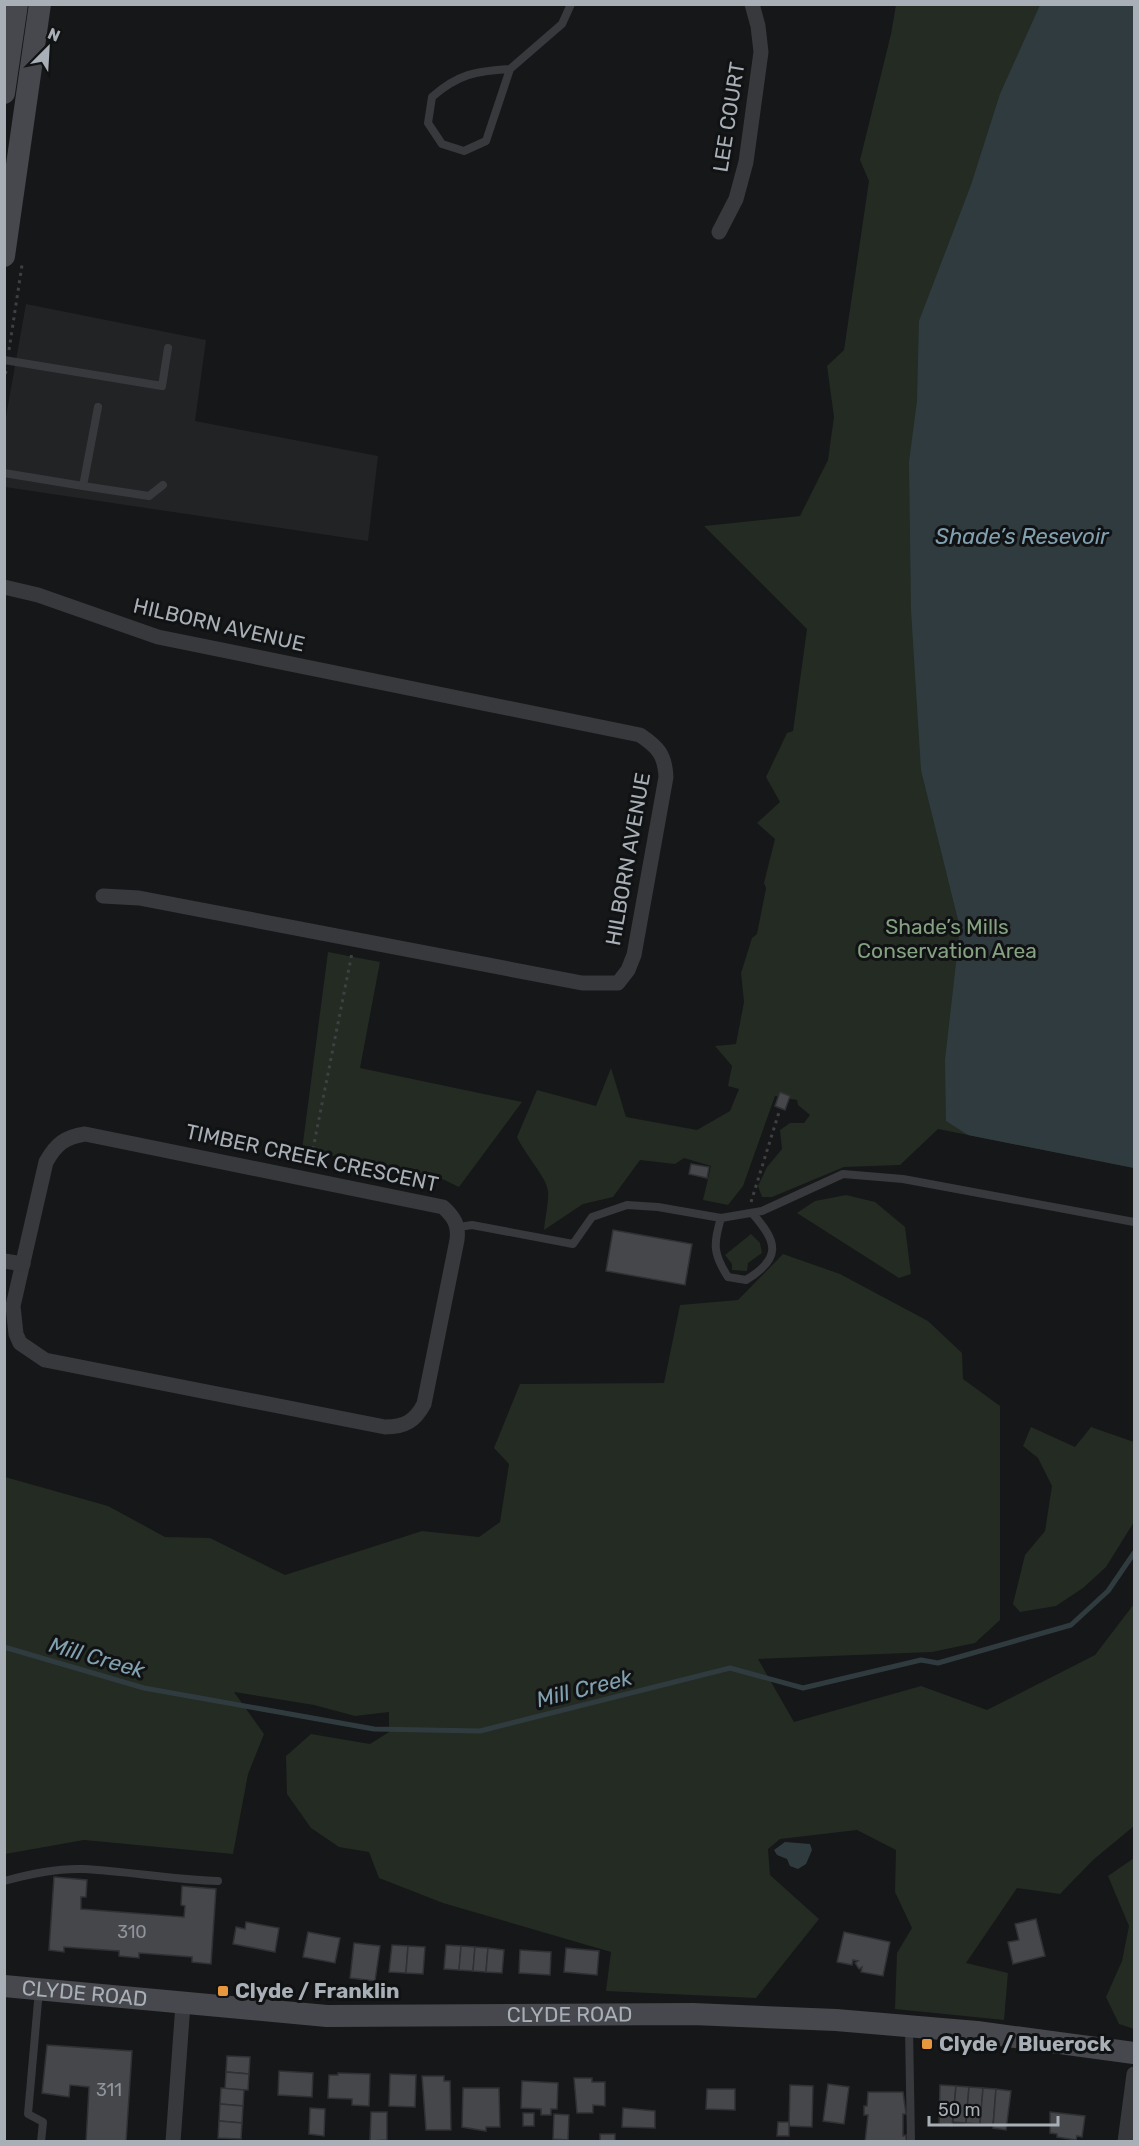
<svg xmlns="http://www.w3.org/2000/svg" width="1139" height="2146" font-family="Rubik,sans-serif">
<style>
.built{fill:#222325}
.green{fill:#232b23}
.water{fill:#303b40}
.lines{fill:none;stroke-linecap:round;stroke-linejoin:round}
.stream{stroke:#303b40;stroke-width:5}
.building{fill:#45474b;stroke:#303134;stroke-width:1.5}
.path{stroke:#3e4044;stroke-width:3;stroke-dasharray:3 4.5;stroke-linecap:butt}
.lane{stroke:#38393d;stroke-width:8}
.street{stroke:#38393d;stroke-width:15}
.secondary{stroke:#46484d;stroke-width:22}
.poi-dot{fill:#e7983f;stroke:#111213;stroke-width:2}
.labels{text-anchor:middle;stroke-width:6;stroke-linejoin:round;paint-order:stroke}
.number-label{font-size:18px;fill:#90959c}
.street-label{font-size:21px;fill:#a9afb7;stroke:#111213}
.park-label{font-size:21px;fill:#84a181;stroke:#111213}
.poi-label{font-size:21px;font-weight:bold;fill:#a9afb7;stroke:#111213;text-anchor:start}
.water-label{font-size:22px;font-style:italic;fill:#82a1b0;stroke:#111213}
</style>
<rect width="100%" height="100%" fill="#161718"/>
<!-- built -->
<path class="built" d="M 26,304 L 206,340 L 195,421 L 378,456 L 368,541 L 5,487 L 5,422 Z"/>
<!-- green -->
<g class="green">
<path d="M 896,5 L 1134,5 L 1134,1168 L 938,1129 L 900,1165 L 844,1167 L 772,1197 L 762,1197 L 758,1186 L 767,1167 L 782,1149 L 780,1130 L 790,1123 L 804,1123 L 810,1115 L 798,1105 L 797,1100 L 775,1096 L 743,1186 L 728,1205 L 703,1200 L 711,1166 L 684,1158 L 675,1164 L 640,1160 L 613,1197 L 583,1204 L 544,1230 C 545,1217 549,1203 548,1191 C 547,1178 524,1153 517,1137 L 537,1090 L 596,1106 L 611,1068 L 626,1117 L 697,1130 L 730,1111 L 739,1089 L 728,1086 L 732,1066 L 715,1046 L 736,1044 L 744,1002 L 741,973 L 752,938 L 757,934 L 766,888 L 764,883 L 775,839 L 757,823 L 780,802 L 766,777 L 787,733 L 793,731 L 807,629 L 704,526 L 800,516 L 828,460 L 834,417 L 827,366 L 844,350 L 869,181 L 860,160 L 891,34 Z"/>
<path d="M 328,952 L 380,962 L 360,1068 L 522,1102 L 459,1187 L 438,1177 L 302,1150 Z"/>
<path d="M 846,1195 L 875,1202 L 905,1227 L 911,1274 L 899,1278 L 797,1213 L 815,1201 Z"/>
<path d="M 751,1234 L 760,1243 L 762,1253 L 748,1263 L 747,1271 L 732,1270 L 732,1264 L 725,1255 Z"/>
<path d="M 783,1254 L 840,1274 L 928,1321 L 962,1353 L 963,1379 L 1000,1406 L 1000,1620 L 975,1643 L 932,1652 L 758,1659 L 794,1722 L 921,1686 L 987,1710 L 1095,1655 L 1134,1604 L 1134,1826 L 1093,1860 L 1060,1894 L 1017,1888 L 966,1963 L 1008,1973 L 1004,2020 L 895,2009 L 897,1953 L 912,1928 L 895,1892 L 896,1850 L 857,1830 L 780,1839 L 768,1849 L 770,1875 L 819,1919 L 756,1998 L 606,1991 L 611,1952 L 443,1903 L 379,1878 L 369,1852 L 339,1847 L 311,1828 L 287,1794 L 286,1756 L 311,1734 L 370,1744 L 389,1732 L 389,1712 L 355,1716 L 314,1705 L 234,1692 L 264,1734 L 248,1774 L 233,1854 L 84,1840 L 5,1854 L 5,1477 L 108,1506 L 165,1537 L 210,1538 L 285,1575 L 422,1531 L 479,1537 L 500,1522 L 509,1464 L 494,1448 L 520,1384 L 664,1383 L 680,1305 L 738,1300 Z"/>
<path d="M 1031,1427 L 1075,1447 L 1091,1427 L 1134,1442 L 1134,1522 L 1106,1567 L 1083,1588 L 1056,1606 L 1020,1612 L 1013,1604 L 1025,1555 L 1045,1531 L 1052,1486 L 1038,1458 L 1023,1446 Z"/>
<path d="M 1134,1858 L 1134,2029 L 1119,2024 L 1106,1997 L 1122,1961 L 1129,1926 L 1108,1876 Z"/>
</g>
<!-- water -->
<g class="water">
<path d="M 1040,5 L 1134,5 L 1134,1168 L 968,1135 L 946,1121 L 945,1060 L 960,928 L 921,770 L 911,610 L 909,462 L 917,401 L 919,321 L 971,185 L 1000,94 Z"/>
<path d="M 785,1842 L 810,1844 L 812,1850 L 806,1864 L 798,1869 L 790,1866 L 787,1859 L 777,1855 L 774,1850 Z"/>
</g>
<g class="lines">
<!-- stream -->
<path class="stream" d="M 4,1647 L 144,1688 L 374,1729 L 480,1731 L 730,1668 L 803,1688 L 921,1660 L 938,1663 L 1071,1625 L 1108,1591 L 1134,1553"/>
</g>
<!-- building -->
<g class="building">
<path d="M 780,1092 L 790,1096 L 785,1110 L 775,1106 Z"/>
<path d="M 691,1164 L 709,1167 L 707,1178 L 689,1174 Z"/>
<path d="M 613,1230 L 692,1244 L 685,1285 L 606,1271 Z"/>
<path d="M 54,1877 L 87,1880 L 86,1897 L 81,1897 L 81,1909 L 184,1917 L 185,1906 L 181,1905 L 182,1886 L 216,1889 L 211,1964 L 192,1962 L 192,1957 L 139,1953 L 139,1958 L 119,1956 L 119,1951 L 64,1947 L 64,1952 L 49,1950 Z"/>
<path d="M 1036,1919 L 1045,1956 L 1013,1964 L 1008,1942 L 1019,1940 L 1015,1924 Z"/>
<path d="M 246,1922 L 279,1928 L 275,1952 L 233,1944 L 236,1927 L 245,1929 Z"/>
<path d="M 308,1932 L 340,1938 L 335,1963 L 303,1957 Z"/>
<path d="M 844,1932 L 890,1942 L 883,1976 L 861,1972 L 862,1967 L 859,1969 L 855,1963 L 858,1961 L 853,1960 L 852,1965 L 837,1962 Z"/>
<path d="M 354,1943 L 380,1946 L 375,1981 L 350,1978 Z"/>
<path d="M 392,1945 L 408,1946 L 406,1973 L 389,1972 Z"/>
<path d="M 446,1945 L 461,1946 L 459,1970 L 444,1969 Z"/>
<path d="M 408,1946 L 425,1947 L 423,1974 L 406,1973 Z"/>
<path d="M 461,1946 L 475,1947 L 473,1971 L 459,1970 Z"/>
<path d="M 475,1947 L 488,1948 L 486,1972 L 473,1971 Z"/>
<path d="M 488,1948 L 504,1950 L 502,1973 L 486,1972 Z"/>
<path d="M 566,1948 L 599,1951 L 597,1975 L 564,1972 Z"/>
<path d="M 520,1950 L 551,1952 L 550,1975 L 519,1973 Z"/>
<path d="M 47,2045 L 132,2051 L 126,2142 L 86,2142 L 89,2087 L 70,2085 L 69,2097 L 42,2093 Z"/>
<path d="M 227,2056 L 250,2057 L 249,2074 L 226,2072 Z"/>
<path d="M 279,2071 L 313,2073 L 312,2097 L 278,2095 Z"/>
<path d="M 226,2072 L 249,2074 L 248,2090 L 225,2089 Z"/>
<path d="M 338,2073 L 370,2074 L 369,2106 L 352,2105 L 352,2099 L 328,2098 L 329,2075 L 338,2075 Z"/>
<path d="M 390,2074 L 416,2075 L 415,2107 L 389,2106 Z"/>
<path d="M 422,2076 L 444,2076 L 444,2081 L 450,2081 L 451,2130 L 426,2130 Z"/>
<path d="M 574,2078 L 592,2078 L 592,2082 L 605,2082 L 605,2106 L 593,2105 L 593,2113 L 577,2113 Z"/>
<path d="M 522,2081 L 558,2083 L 557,2109 L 551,2109 L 551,2115 L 541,2115 L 541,2109 L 521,2108 Z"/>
<path d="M 828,2084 L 849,2087 L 844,2124 L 823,2121 Z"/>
<path d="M 790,2085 L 813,2086 L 812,2127 L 789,2126 Z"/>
<path d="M 940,2085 L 956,2086 L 952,2126 L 939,2124 Z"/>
<path d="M 956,2086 L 969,2087 L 966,2123 L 953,2122 Z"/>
<path d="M 969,2087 L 983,2088 L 980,2124 L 966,2123 Z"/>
<path d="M 221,2088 L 244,2090 L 243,2106 L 220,2104 Z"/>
<path d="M 463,2088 L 499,2088 L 500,2127 L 486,2127 L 486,2131 L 462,2127 Z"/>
<path d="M 983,2088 L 996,2089 L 993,2125 L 980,2124 Z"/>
<path d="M 707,2089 L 735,2089 L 735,2110 L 706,2109 Z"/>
<path d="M 996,2089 L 1011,2091 L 1006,2130 L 993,2128 Z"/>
<path d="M 868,2092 L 903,2092 L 906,2114 L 903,2114 L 903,2136 L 906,2135 L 906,2142 L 865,2142 L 868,2115 L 864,2115 L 864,2106 L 867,2106 Z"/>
<path d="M 220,2104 L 243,2106 L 242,2123 L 219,2121 Z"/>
<path d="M 310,2108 L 325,2109 L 324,2136 L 309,2134 Z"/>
<path d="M 623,2108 L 655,2111 L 655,2128 L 622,2127 Z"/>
<path d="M 371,2112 L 387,2112 L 387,2140 L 370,2141 Z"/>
<path d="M 1050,2112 L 1085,2116 L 1082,2137 L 1077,2136 L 1076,2140 L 1057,2137 L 1057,2134 L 1050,2133 Z"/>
<rect x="523" y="2113" width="11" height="13"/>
<path d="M 554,2114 L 569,2115 L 568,2140 L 553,2139 Z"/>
<path d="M 219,2121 L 242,2123 L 241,2139 L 218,2138 Z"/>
<path d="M 778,2122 L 789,2122 L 789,2136 L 777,2136 Z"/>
<rect x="600" y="2134" width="15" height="8"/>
</g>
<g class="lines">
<!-- path -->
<g class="path">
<path d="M 9,350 L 22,265"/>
<path d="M 4,381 L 6,371"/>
<path d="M 310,1164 L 352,953"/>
<path d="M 751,1202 L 780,1109"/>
</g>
<!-- lane -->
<g class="lane">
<path d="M 510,69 C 476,71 458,74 432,97 L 428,123 L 442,144 L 464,151 L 486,141 L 510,69 L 562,24 L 571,4"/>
<path d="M 4,360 L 162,386 L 168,348"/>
<path d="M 4,473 L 83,486 L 98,407"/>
<path d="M 83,486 L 149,496 L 163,485"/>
<path d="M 721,1218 C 713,1244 713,1254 728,1277 L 746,1280 C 782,1258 778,1242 752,1213"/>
<path d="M 459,1227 L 472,1225 L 573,1244 L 592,1217 L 627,1205 L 658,1207 L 721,1218 L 762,1211 L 843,1174 L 903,1179 L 1134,1222"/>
<path d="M 4,1881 C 29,1874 56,1868 83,1869 C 128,1871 172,1880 218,1881"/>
<path d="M 39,1990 L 28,2114 L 43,2122 L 41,2142"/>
<path d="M 909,2028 L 911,2142"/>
</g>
<!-- street -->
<g class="street">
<path d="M 719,232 L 736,199 L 746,162 L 761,52 L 758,26 L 752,4"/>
<path d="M 4,587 L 38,595 L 158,637 L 640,735 C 658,747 665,755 666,777 L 634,955 L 628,970 L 618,983 L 582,983 L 139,898 L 103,896"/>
<path d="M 85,1134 L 443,1207 C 454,1217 459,1225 457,1240 L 424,1404 C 415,1421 405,1427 385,1427 L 45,1360 L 20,1343 L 16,1334 L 13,1306 L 46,1162 C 56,1144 65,1137 85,1134 Z"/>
<path d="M 4,1261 L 23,1264"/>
<path d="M 173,2142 L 183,2004"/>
<path d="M 1125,2142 L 1134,2074"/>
</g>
<!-- secondary -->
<g class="secondary">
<path d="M 4,93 L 17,4"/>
<path d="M 4,256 L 40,4"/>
<path id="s1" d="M 4,1986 L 327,2016 L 693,2014 L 836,2020 L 977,2032 L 1134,2053"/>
</g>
</g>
<!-- markers -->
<g class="poi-dot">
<rect x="217" y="1985" width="12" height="12" rx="3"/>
<rect x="921" y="2038" width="12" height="12" rx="3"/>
</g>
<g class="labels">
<!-- number labels -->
<g class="number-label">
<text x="132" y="1938">310</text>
<text x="109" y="2096">311</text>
</g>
<!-- street labels -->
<g class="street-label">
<text transform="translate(729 117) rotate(-81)" y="7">LEE COURT</text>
<text transform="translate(219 625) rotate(13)" y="7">HILBORN AVENUE</text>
<text transform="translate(628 859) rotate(-80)" y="7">HILBORN AVENUE</text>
<text transform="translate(312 1158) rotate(12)" y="7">TIMBER CREEK CRESCENT</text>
<text dy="7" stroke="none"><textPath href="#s1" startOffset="81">CLYDE ROAD</textPath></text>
<text dy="7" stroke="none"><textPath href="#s1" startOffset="567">CLYDE ROAD</textPath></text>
</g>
<!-- park labels -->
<g class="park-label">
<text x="947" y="934">Shade’s Mills<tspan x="947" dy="24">Conservation Area</tspan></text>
</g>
<!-- poi labels -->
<g class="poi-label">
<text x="235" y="1998">Clyde / Franklin</text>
<text x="939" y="2051">Clyde / Bluerock</text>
</g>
<!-- water labels -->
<g class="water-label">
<text x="1022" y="544">Shade’s Resevoir</text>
<text transform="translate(97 1657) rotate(16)" y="8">Mill Creek</text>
<text transform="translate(584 1688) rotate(-14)" y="8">Mill Creek</text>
</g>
</g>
<!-- border -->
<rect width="1139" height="2146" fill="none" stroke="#a9afb7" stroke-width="12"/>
<!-- north arrow -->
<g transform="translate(48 48) rotate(24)" stroke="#111213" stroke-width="4.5" paint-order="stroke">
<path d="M0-4.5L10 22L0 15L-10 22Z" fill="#a9afb7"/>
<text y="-9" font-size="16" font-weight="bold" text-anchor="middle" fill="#a9afb7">N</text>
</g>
<!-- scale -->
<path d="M929 2116v9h129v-9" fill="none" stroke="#a9afb7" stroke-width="3"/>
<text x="938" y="2116" font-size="18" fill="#a9afb7" stroke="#111213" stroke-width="4.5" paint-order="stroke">50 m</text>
</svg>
